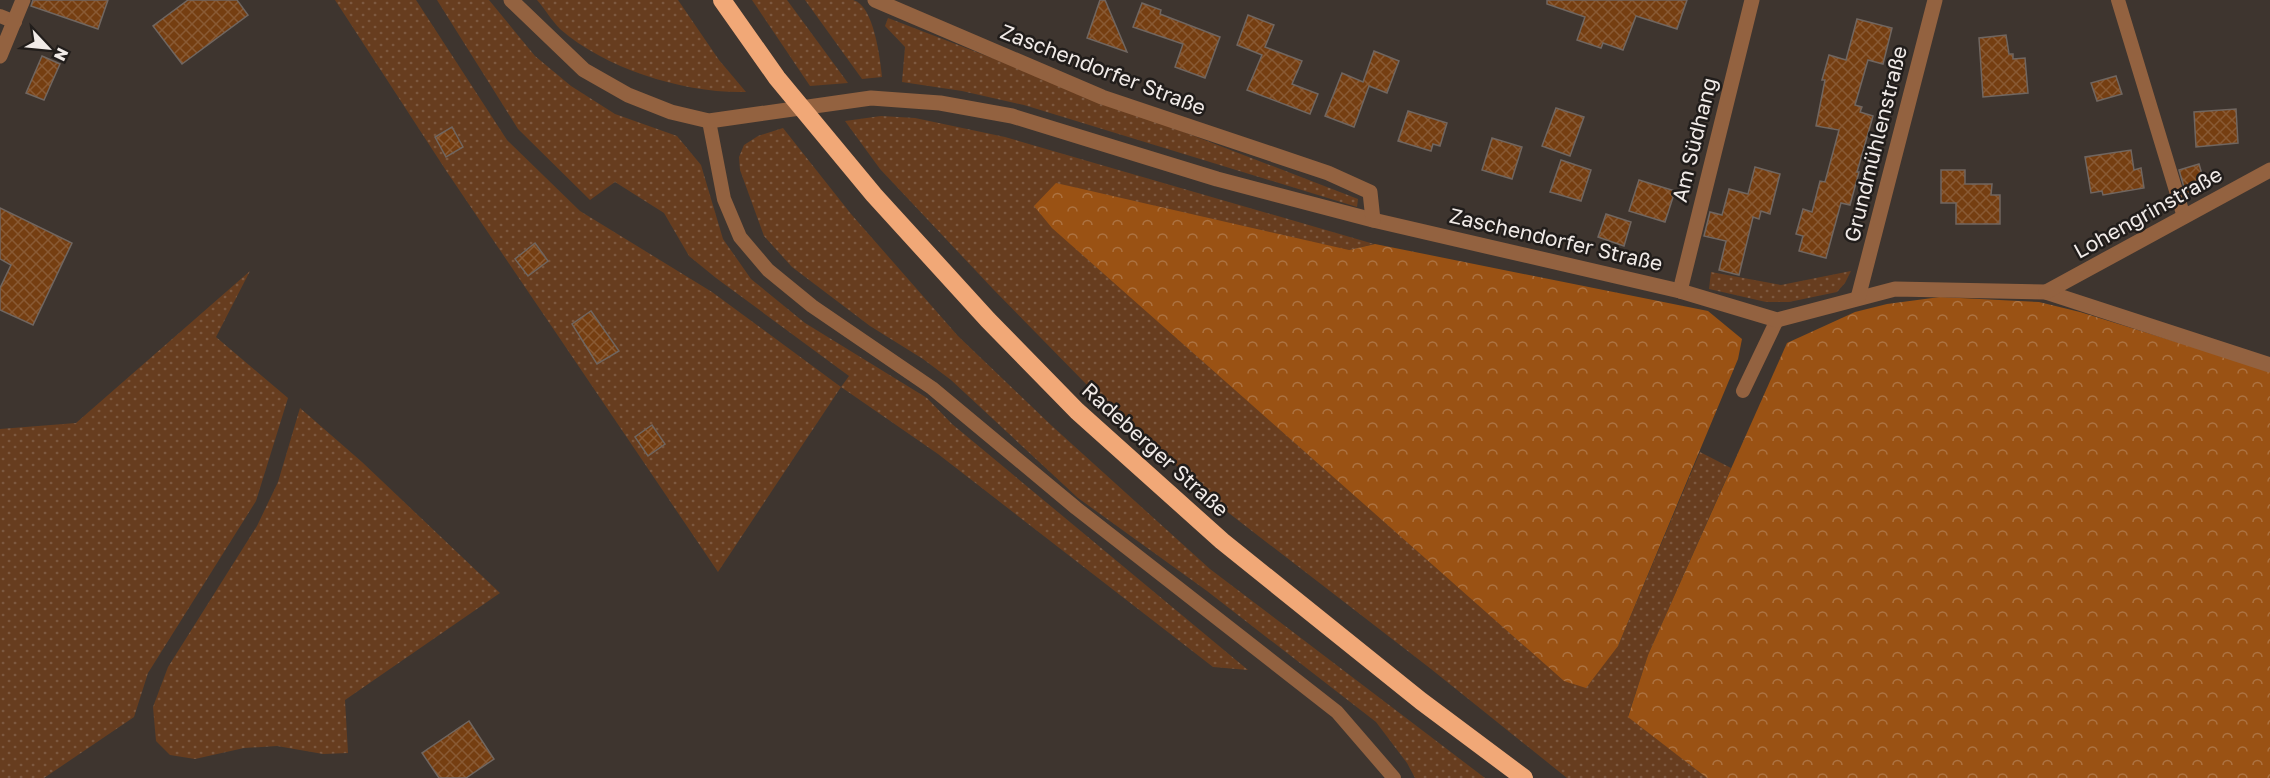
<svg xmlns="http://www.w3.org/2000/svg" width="2270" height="778" font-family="'Golos Text',sans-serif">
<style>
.grass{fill:url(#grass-dots)}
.forest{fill:url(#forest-crowns)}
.building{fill:url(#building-cross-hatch);stroke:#706660;stroke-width:1.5}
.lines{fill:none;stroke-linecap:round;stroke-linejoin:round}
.lane{stroke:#936240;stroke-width:14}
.street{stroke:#936240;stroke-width:15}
.highway{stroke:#f1a877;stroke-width:18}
.labels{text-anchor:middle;stroke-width:5;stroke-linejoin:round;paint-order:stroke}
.street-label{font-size:21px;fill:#f1ebe8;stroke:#211d1b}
</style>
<defs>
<pattern id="grass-dots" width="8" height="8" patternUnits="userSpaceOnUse" patternTransform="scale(1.5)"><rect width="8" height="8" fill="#673d1f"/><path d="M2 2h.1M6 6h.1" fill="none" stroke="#7d5940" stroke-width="1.8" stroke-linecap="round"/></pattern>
<pattern id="forest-crowns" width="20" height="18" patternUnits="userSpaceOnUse" patternTransform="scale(1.5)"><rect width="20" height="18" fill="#9a5214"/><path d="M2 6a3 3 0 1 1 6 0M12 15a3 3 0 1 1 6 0" fill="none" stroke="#ad7342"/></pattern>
<pattern id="building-cross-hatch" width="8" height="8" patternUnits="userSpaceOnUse" patternTransform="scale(1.5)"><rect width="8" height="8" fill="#753e11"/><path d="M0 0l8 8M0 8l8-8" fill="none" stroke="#895a34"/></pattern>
</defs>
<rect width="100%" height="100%" fill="#3e352f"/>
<!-- grass -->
<g class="grass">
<path d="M 335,0 L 416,0 L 507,140 L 580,211 L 712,292 L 841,387 L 849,376 L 716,278 L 689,256 L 664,213 L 615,182 L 590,200 L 518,129 L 437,0 L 489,0 L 535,56 L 571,86 L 615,114 L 677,136 L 701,165 L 723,239 L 751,279 L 805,323 L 927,398 L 952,424 L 1248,670 L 1213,667 L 938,454 L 841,387 L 718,572 L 447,172 Z"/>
<path d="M 537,0 L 678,0 L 719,60 L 746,92 C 687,94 605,69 560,29 C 552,21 545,9 537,0 Z"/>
<path d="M 752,0 L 787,0 L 848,83 L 810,86 Z"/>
<path d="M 805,0 C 820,0 839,0 853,0 C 874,5 880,59 882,77 L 862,79 Z"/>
<path d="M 888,18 L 1358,199 L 1357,207 L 1024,105 L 962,91 L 902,82 L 905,47 L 885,26 Z"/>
<path d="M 881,116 L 915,118 L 1005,137 L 1374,244 L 1349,250 L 1618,646 L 1700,452 L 1731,468 L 1648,655 L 1628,716 L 1707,778 L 1567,778 L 1431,669 L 1230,514 L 1089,387 L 993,289 L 880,169 L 845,121 Z"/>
<path d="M 783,128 L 851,214 L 958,336 L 1052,426 L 1210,569 L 1485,778 L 1415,778 L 1407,763 L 1376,722 L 1207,591 L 1078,498 L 951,380 L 923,359 L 870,326 L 792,267 L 764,236 L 740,170 L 739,157 L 744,145 L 758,136 Z"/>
<path d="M 250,271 L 216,337 L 288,398 L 256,501 L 148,673 L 134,717 L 44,778 L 0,778 L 0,429 L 76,423 Z"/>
<path d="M 1851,271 L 1845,283 L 1837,292 L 1789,302 L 1766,302 L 1709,289 L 1711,272 L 1781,285 Z"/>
<path d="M 300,408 L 362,462 L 500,593 L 345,700 L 348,753 L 323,754 L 277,746 L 244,748 L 195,759 L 170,755 L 156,741 L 153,707 L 168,667 L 257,526 L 278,482 Z"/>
</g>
<!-- forest -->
<g class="forest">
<path d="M 1056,183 L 1349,250 L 1375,244 L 1708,311 L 1742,339 L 1738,359 L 1618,646 L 1586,688 L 1564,681 L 1052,228 L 1034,206 Z"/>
<path d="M 1940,297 L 2039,302 L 2080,312 L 2270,371 L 2270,778 L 1707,778 L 1628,717 L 1648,655 L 1787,343 L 1855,312 L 1887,304 Z"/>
</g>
<!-- building -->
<g class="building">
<path d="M 33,0 L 108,0 L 98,29 L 31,6 Z"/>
<path d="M 188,0 L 237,0 L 248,15 L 182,64 L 153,26 Z"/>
<path d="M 1100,0 L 1105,0 L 1127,52 L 1087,38 Z"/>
<path d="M 1547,0 L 1687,0 L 1677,29 L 1636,16 L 1623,50 L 1603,43 L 1601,48 L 1577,40 L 1585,17 L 1547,4 Z"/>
<path d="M 1142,3 L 1161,10 L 1160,14 L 1220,37 L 1205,78 L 1175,67 L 1183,44 L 1133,27 Z"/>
<path d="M 1248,15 L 1274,25 L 1265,47 L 1302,61 L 1292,84 L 1318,94 L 1310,114 L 1247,90 L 1262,55 L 1237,45 Z"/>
<path d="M 1857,19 L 1892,28 L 1883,64 L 1868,60 L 1855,105 L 1862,107 L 1860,112 L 1873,116 L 1857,172 L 1859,172 L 1850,205 L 1841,203 L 1826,258 L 1799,251 L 1803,236 L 1796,234 L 1803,209 L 1812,212 L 1820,181 L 1825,182 L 1839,130 L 1816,126 L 1825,80 L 1822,80 L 1829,55 L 1846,60 Z"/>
<path d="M 2006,35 L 2009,54 L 2013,54 L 2013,59 L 2025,58 L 2028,93 L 1983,97 L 1979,38 Z"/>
<path d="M 1374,51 L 1399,61 L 1387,93 L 1369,86 L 1354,127 L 1325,116 L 1342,73 L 1363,82 Z"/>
<path d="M 42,56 L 60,64 L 44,100 L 26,93 Z"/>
<path d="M 2116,76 L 2122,94 L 2097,101 L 2091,83 Z"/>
<path d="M 1556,108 L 1584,117 L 1570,156 L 1542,146 Z"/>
<path d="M 2236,109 L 2238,143 L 2196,147 L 2194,112 Z"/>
<path d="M 1408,111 L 1447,123 L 1440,146 L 1433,144 L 1431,151 L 1398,141 Z"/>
<path d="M 452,127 L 463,147 L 446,157 L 435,137 Z"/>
<path d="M 1492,138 L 1522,147 L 1512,179 L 1482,170 Z"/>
<path d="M 2131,150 L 2134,170 L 2141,168 L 2144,188 L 2103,195 L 2102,191 L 2091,193 L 2085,157 Z"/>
<path d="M 1561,160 L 1591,170 L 1581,201 L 1550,192 Z"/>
<path d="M 2199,164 L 2206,188 L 2186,194 L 2179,170 Z"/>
<path d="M 1755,167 L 1780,174 L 1770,214 L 1761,211 L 1759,219 L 1753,217 L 1739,275 L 1719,270 L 1726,241 L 1704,236 L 1710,212 L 1722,215 L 1729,189 L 1748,194 Z"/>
<path d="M 1941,170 L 1965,170 L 1965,184 L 1992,184 L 1991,195 L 2000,195 L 2000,224 L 1956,224 L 1956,203 L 1941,203 Z"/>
<path d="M 1639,180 L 1675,191 L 1665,222 L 1629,211 Z"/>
<path d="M 0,208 L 72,243 L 33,325 L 0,310 L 0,288 L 11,265 L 0,259 Z"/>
<path d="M 1606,214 L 1631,222 L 1624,246 L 1598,237 Z"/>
<path d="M 535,243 L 548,261 L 528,276 L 515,259 Z"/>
<path d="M 591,311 L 619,351 L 597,364 L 572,324 Z"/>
<path d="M 652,425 L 665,444 L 648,456 L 635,437 Z"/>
<path d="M 469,721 L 494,759 L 466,778 L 439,778 L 422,753 Z"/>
</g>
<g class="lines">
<!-- lane -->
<g class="lane">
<path d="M 2118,0 L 2184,217"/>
<path d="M 0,16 L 15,22"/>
<path d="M 709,121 L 724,199 L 740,237 L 768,270 L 812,306 L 932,388 L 1076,508 L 1337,712 L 1394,778"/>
<path d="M 1743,391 L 1777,320"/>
</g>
<!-- street -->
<g class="street">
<path d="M 511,0 L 584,70 L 628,95 L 671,112 L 709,121 L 871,98 L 940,103 L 1012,116 L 1217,179 L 1373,220 L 1680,291 L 1777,320 L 1895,289 L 2046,292 L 2270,365"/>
<path d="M 875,0 L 1102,97 L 1328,173 L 1370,192 L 1373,220"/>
<path d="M 0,56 L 23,0"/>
<path d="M 1680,291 L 1752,0"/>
<path d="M 2046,292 L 2270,170"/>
<path d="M 1858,298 L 1935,0"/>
</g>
<!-- highway -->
<path class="highway" d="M 722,0 L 777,78 L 874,195 L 988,320 L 1077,411 L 1222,541 L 1421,701 L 1524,778"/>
</g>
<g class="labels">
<!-- street labels -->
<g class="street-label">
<text transform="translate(1103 70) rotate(21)" y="7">Zaschendorfer Straße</text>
<text transform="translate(1695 140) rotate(-76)" y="7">Am Südhang</text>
<text transform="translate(1876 144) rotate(-76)" y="7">Grundmühlenstraße</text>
<text transform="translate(2148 213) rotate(-29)" y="7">Lohengrinstraße</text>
<text transform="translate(1556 240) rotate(13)" y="7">Zaschendorfer Straße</text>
<text transform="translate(1155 450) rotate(42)" y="7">Radeberger Straße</text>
</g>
</g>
<!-- north arrow -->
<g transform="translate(48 48) rotate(116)" stroke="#211d1b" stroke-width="4.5" paint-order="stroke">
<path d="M0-4.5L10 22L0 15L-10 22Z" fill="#f1ebe8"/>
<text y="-9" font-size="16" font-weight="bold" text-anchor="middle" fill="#f1ebe8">N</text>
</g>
</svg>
